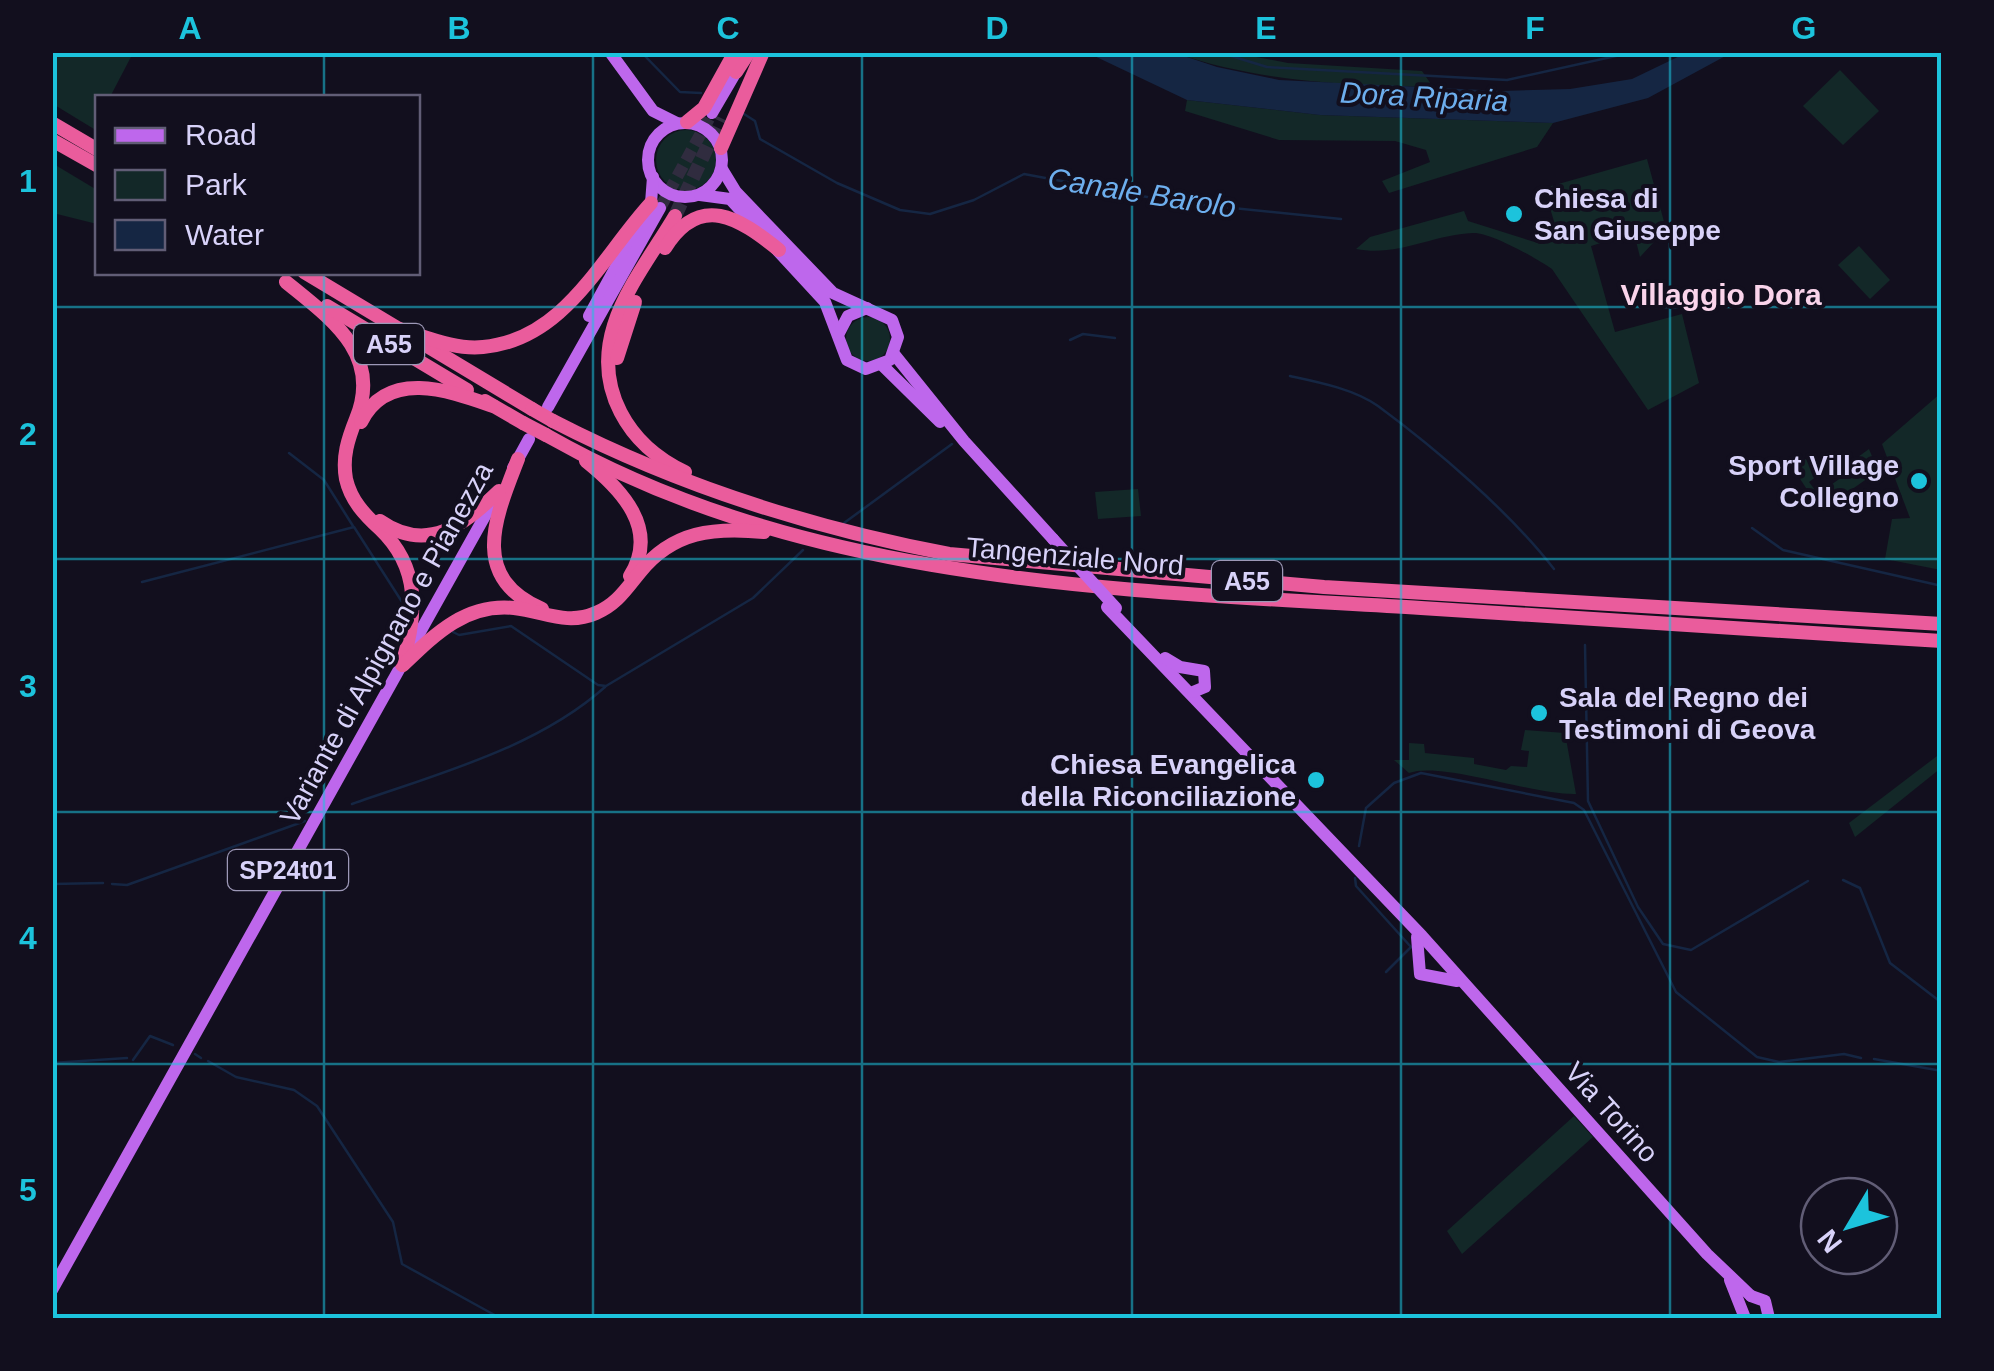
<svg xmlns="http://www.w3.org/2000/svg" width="1994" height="1371" font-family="Arial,sans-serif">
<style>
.green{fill:#132828}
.water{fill:#152643}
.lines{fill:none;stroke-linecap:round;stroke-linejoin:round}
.stream{stroke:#152643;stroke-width:2.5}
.major-tunnel{stroke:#302c3f;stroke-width:12;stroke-dasharray:12 6;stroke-linecap:butt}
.highway-tunnel{stroke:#302c3f;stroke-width:14;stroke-dasharray:14 7;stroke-linecap:butt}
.major{stroke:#be67ec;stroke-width:12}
.highway{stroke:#ea5c9c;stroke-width:14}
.major-bridge{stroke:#be67ec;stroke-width:12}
.highway-bridge{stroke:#ea5c9c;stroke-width:14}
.grid{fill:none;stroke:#1cc3dc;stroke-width:2.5;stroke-opacity:0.55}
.poi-dot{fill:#1cc3dc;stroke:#120f1e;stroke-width:4}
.labels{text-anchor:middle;stroke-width:8;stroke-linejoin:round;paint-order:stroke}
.shield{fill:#120f1e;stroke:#9d98b7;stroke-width:2.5}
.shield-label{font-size:25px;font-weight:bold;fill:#d8d2f9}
.poi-label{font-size:28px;font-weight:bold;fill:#d8d2f9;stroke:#120f1e;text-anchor:start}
.street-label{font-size:28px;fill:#d8d2f9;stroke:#120f1e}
.water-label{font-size:30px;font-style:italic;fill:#6daeed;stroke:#120f1e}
.neighbourhood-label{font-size:30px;font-weight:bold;fill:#fad4eb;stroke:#120f1e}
.neatline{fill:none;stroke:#1cc3dc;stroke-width:4}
.grid-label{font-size:32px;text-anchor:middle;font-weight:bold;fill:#1cc3dc}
</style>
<rect width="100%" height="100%" fill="#120f1e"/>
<!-- green -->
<g class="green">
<path d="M 53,52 L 133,53 L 110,97 L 98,98 L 94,129 L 53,104 Z"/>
<path d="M 1175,53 L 1236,53 L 1288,63 L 1422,71 L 1433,87 C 1344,85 1260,82 1175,53 Z"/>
<path d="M 1840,70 L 1879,111 L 1843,145 L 1803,106 Z"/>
<path d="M 1187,100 L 1320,115 L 1553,123 L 1537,147 L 1389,193 L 1382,181 L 1430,162 L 1426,150 L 1395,141 L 1279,140 L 1185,111 Z"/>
<circle cx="686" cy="160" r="30"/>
<path d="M 1647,159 L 1666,229 L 1640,257 L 1634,233 L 1591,246 L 1615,332 L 1682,314 L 1699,383 L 1648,410 L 1552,269 C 1536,258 1490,232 1473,233 C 1431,235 1398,257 1356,249 L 1370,237 L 1464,211 L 1468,221 L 1541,244 L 1556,231 L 1539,238 L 1534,228 L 1550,220 L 1556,228 L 1544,188 Z"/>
<path d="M 52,163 L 97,190 L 97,224 L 53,213 Z"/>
<path d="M 1859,246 L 1890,280 L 1870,299 L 1838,265 Z"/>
<circle cx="868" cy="339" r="22"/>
<path d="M 1941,393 L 1941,570 L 1885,559 L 1892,519 L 1910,518 L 1882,444 Z"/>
<path d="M 1869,449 L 1878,471 L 1821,511 L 1793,468 L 1806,459 L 1817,476 L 1809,482 L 1818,494 L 1862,463 L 1858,457 Z"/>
<path d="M 1138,489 L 1141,516 L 1098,519 L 1095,492 Z"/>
<path d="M 1525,730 L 1565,733 L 1576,794 C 1532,795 1442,761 1409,773 L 1394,760 L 1409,760 L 1409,743 L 1424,744 L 1425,753 L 1474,758 L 1474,764 L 1506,770 L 1511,766 L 1527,767 L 1529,751 L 1521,750 Z"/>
<path d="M 1941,753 L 1941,768 L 1855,837 L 1849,823 Z"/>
<path d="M 1574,1116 L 1593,1137 L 1462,1254 L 1447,1231 Z"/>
</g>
<!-- water -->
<path class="water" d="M 1088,53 L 1175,53 L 1217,67 L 1279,80 L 1502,91 L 1570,89 L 1632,79 L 1686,53 L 1731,53 L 1648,98 L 1553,123 L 1320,115 L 1187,100 Z"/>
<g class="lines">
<!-- stream -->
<g class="stream">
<path d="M 641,52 L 680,92 L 701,93"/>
<path d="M 1218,52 L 1267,67 L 1507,80 L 1634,52"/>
<path d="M 744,114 L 755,121 L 760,139 L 837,183 L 900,210 L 930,214 L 974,200 L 1024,174 L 1174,202 L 1341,219"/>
<path d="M 1070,340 L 1083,334 L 1115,338"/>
<path d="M 1290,376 C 1318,382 1354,389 1378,406 C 1435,448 1509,511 1554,569"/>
<path d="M 289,453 L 324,480 L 353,526"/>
<path d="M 844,523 L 952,444"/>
<path d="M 1752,528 L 1783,550 L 1942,586"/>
<path d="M 142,582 L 354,527 L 404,605"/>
<path d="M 453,632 L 459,635 L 511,626 L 598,685 L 606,686 L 753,598 L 803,550"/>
<path d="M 1585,645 L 1588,801 L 1638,907 L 1663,944 L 1691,950 L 1808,881"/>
<path d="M 352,804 C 437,774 537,748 605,687"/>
<path d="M 1359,846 L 1366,808 L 1394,783 L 1421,773 L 1574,803 L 1584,810 L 1676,992 L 1757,1057 L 1779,1062 L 1844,1054 L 1861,1058"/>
<path d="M 1355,878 L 1356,886 L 1411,947 L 1386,972"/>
<path d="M 1843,880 L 1860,888 L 1890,963 L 1942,1003"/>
<path d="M 52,884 L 103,883"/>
<path d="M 112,884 L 127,885 L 305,821"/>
<path d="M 195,1054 L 201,1058"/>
<path d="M 1874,1059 L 1942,1071"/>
<path d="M 133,1060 L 150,1036 L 173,1045"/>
<path d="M 208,1061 L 236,1077 L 294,1090 L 317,1106 L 393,1222 L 402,1264 L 500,1318"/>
<path d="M 52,1063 L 127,1058"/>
</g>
<!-- major-tunnel -->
<path class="major-tunnel" d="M 660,208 L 712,113"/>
<!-- highway-tunnel -->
<path class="highway-tunnel" d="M 675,216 L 721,118"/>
<!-- major -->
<g class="major">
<path d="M 610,52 L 653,111 L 677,123"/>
<path d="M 712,113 L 736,72"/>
<circle cx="685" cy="160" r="37"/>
<path d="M 700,195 L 730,199 L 825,302 L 847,360 L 866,369 L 890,360 L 898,337 L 892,320 L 833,293 L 736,192 L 722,169"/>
<path d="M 589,316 L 651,203 L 653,177"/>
<path d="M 838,335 L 848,316 L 867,308"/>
<path d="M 894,354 L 964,441 L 1053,539"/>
<path d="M 882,365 L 940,422"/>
<path d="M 548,407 L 660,208"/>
<path d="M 513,468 L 529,439"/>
<path d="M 1107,607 L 1422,936 L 1707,1254 L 1751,1296"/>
<path d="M 1165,658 L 1180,667 L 1204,671 L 1205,687 L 1193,692"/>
<path d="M 1417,937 L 1420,974 L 1457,981"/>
<path d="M 1730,1280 L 1745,1318"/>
<path d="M 52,1290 L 495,498"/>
<path d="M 1751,1296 L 1765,1301 L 1769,1318"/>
</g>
<!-- highway -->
<g class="highway">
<path d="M 736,72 L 749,52"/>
<path d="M 687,122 L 704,108 L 735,52"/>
<path d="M 52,123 L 98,150"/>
<path d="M 52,140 L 98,166"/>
<path d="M 721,148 L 763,52"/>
<path d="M 675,216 C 655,250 626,287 614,325 C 594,389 628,445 685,472"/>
<path d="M 665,248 C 700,192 739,218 779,250"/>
<path d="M 304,272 L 532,409"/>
<path d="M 286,282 C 330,318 383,354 356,419 C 348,439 342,457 346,479 C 351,501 365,515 380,529 C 421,568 417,615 402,665"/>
<path d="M 327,306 L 467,390"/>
<path d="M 399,329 C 426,337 455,350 483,347 C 565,340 602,256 651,203"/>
<path d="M 617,358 L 635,302"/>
<path d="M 485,401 L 523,423"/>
<path d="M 553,421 C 677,485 812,528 949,554 L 1324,587 L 1942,624"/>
<path d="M 361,422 C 388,368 450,391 493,406"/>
<path d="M 546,435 C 811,586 1124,590 1421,608 C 1594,618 1768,631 1942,641"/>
<path d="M 518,459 C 496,516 468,577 542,609"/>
<path d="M 586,461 C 621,489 660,529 630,576"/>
<path d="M 380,521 C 427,554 464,525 499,491"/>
<path d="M 403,665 C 435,634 466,603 514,608 C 544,611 566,626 596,613 C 617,604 626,589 640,572 C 673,531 714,527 764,532"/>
</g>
<!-- major-bridge -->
<path class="major-bridge" d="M 1053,539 L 1116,608"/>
<!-- highway-bridge -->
<g class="highway-bridge">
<path d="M 532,409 L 553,421"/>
<path d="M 523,423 L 546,435"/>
</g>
</g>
<!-- grid -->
<path class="grid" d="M 324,52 L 324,98M 593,52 L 593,1318M 862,52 L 862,1318M 1132,52 L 1132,1318M 1401,52 L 1401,1318M 1670,52 L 1670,1318M 324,272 L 324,1318M 52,307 L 1942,307M 52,559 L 1942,559M 52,812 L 1942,812M 52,1064 L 1942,1064"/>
<!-- markers -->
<g class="poi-dot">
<circle cx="1514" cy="214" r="10"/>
<circle cx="1919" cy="481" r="10"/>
<circle cx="1539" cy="713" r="10"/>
<circle cx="1316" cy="780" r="10"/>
</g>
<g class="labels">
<!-- shield labels -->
<g class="shield">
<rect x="354" y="324" width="70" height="40" rx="8"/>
<rect x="1212" y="561" width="70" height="40" rx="8"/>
<rect x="228" y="850" width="120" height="40" rx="8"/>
</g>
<g class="shield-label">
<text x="389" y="353">A55</text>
<text x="1247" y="590">A55</text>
<text x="288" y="879">SP24t01</text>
</g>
<!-- poi labels -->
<g class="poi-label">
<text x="1534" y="208">Chiesa di<tspan x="1534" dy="32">San Giuseppe</tspan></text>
<text x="1899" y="475" text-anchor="end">Sport Village<tspan x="1899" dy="32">Collegno</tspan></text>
<text x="1559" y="707">Sala del Regno dei<tspan x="1559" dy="32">Testimoni di Geova</tspan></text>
<text x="1296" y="774" text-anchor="end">Chiesa Evangelica<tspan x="1296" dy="32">della Riconciliazione</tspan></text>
</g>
<!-- street labels -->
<g class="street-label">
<text transform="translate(1075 556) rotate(5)" y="10">Tangenziale Nord</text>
<text transform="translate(386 643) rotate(-61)" y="10">Variante di Alpignano e Pianezza</text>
<text transform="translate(1612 1112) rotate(48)" y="10">Via Torino</text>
</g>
<!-- water labels -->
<g class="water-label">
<text transform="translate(1424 97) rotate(3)" y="10">Dora Riparia</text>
<text transform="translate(1142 193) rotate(9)" y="10">Canale Barolo</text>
</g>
<!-- neighbourhood labels -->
<g class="neighbourhood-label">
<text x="1721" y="305">Villaggio Dora</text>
</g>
</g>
<!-- border -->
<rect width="1994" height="1371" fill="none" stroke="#120f1e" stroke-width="110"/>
<!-- legend -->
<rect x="95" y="95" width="325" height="180" fill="#120f1e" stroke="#615d76" stroke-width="2.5"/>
<rect x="115" y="128" width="50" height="15" fill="#be67ec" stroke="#615d76" stroke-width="2.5"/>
<text x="185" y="145" font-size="30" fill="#d8d2f9">Road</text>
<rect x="115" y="170" width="50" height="30" fill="#132828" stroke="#615d76" stroke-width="2.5"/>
<text x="185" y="195" font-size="30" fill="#d8d2f9">Park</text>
<rect x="115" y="220" width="50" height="30" fill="#152643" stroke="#615d76" stroke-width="2.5"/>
<text x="185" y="245" font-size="30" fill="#d8d2f9">Water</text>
<!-- north arrow -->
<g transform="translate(1849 1226) rotate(232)"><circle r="48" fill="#120f1e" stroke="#615d76" stroke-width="2.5"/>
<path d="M0-8L18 38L0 25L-18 38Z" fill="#1cc3dc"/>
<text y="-15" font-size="28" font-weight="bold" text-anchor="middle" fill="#d8d2f9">N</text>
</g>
<rect x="55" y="55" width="1884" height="1261" class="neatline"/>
<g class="grid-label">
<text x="190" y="39">A</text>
<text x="459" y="39">B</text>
<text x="728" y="39">C</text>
<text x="997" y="39">D</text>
<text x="1266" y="39">E</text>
<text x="1535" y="39">F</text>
<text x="1804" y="39">G</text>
<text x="28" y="192">1</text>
<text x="28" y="445">2</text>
<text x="28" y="697">3</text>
<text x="28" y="949">4</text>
<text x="28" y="1201">5</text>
</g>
</svg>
